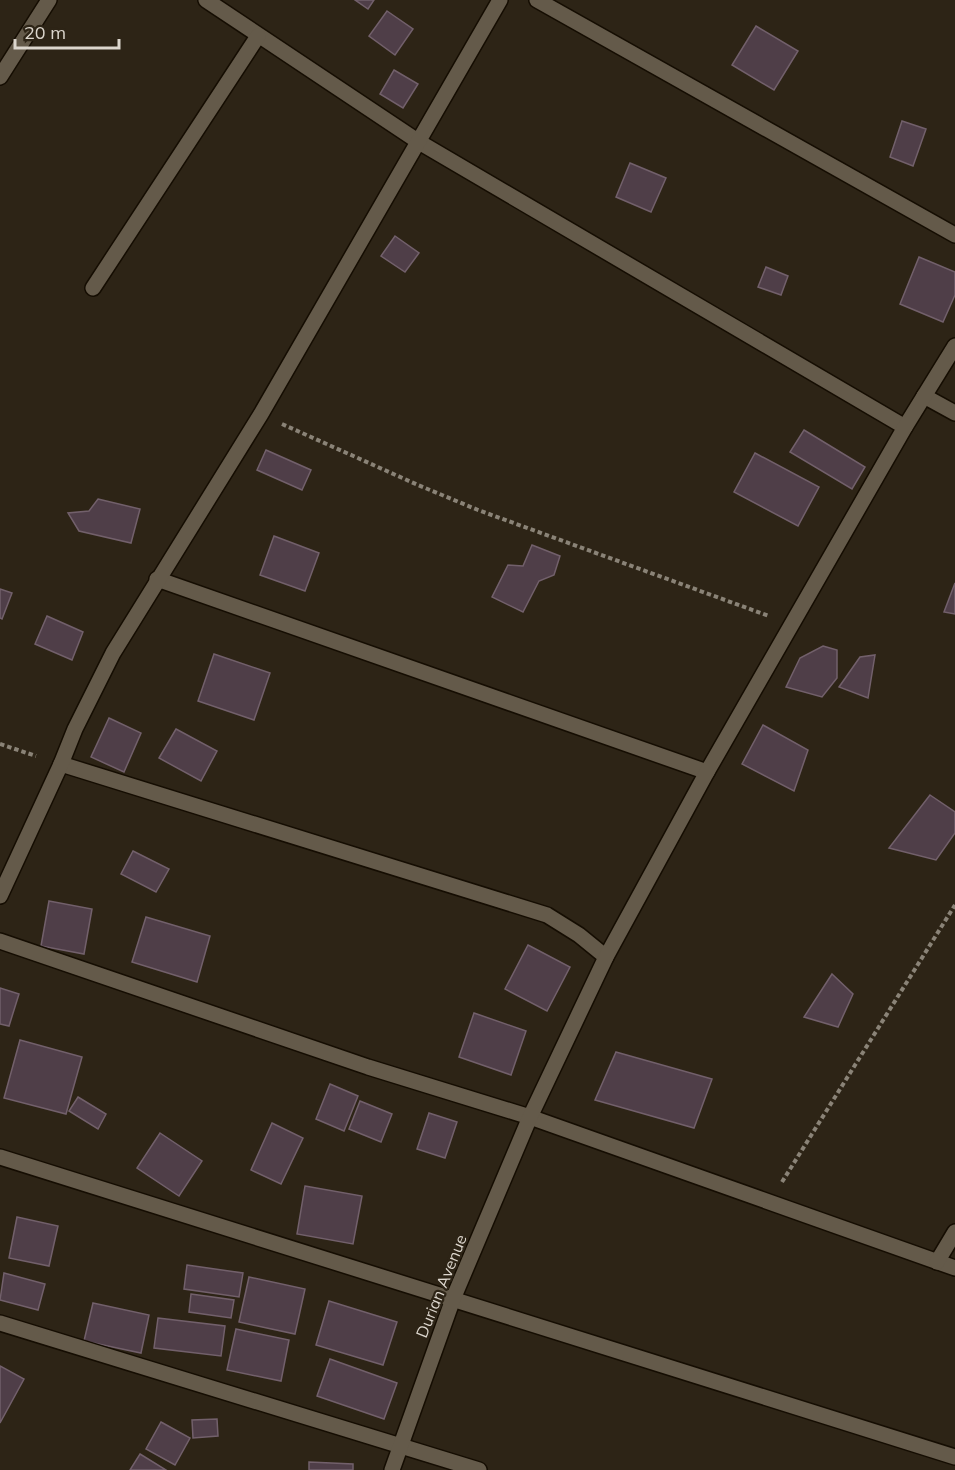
<svg xmlns="http://www.w3.org/2000/svg" width="955" height="1470" font-family="Mulish,sans-serif">
<style>
.building{fill:#4f3e48;stroke:#72606b;stroke-width:1.5}
.lines{fill:none;stroke-linecap:round;stroke-linejoin:round}
.minor-casing{stroke:#150d02;stroke-width:18}
.path{stroke:#8a8377;stroke-width:4;stroke-dasharray:4.5 3;stroke-linecap:butt}
.minor{stroke:#645a4a;stroke-width:15}
.labels{text-anchor:middle;stroke-width:4.5;stroke-linejoin:round;paint-order:stroke}
.street-label{font-size:16px;fill:#dcd6cd;stroke:#2d2416}
</style>
<rect width="100%" height="100%" fill="#2d2416"/>
<!-- building -->
<g class="building">
<path d="M 355,0 L 374,0 L 368,9 Z"/>
<path d="M 387,11 L 413,29 L 395,55 L 369,36 Z"/>
<path d="M 756,26 L 798,51 L 774,90 L 732,65 Z"/>
<path d="M 394,70 L 418,84 L 403,108 L 380,94 Z"/>
<path d="M 902,121 L 926,129 L 913,166 L 890,157 Z"/>
<path d="M 630,163 L 666,178 L 651,212 L 616,197 Z"/>
<path d="M 395,236 L 419,253 L 405,272 L 381,256 Z"/>
<path d="M 919,257 L 955,272 L 955,295 L 943,322 L 900,304 Z"/>
<path d="M 766,267 L 788,276 L 781,295 L 758,287 Z"/>
<path d="M 804,430 L 865,467 L 852,489 L 790,452 Z"/>
<path d="M 266,450 L 311,470 L 302,490 L 257,470 Z"/>
<path d="M 755,453 L 819,487 L 798,526 L 734,492 Z"/>
<path d="M 98,499 L 140,509 L 131,543 L 79,531 L 68,513 L 89,511 Z"/>
<path d="M 274,536 L 319,553 L 305,591 L 260,575 Z"/>
<path d="M 532,545 L 560,556 L 554,575 L 539,581 L 523,612 L 492,597 L 508,565 L 523,566 Z"/>
<path d="M 955,583 L 955,614 L 944,612 Z"/>
<path d="M 0,589 L 12,593 L 2,619 L 0,618 Z"/>
<path d="M 47,616 L 83,632 L 72,660 L 35,644 Z"/>
<path d="M 823,646 L 837,650 L 837,678 L 822,697 L 786,687 L 800,658 Z"/>
<path d="M 214,654 L 270,673 L 254,720 L 198,701 Z"/>
<path d="M 875,655 L 868,698 L 839,687 L 860,657 Z"/>
<path d="M 109,718 L 141,733 L 124,772 L 91,757 Z"/>
<path d="M 763,725 L 808,750 L 794,791 L 742,764 Z"/>
<path d="M 176,729 L 217,751 L 201,781 L 159,758 Z"/>
<path d="M 930,795 L 955,812 L 955,833 L 936,860 L 889,848 Z"/>
<path d="M 133,851 L 169,869 L 156,892 L 121,874 Z"/>
<path d="M 49,901 L 92,909 L 84,954 L 41,946 Z"/>
<path d="M 146,917 L 210,936 L 197,982 L 132,962 Z"/>
<path d="M 528,945 L 570,967 L 547,1011 L 505,989 Z"/>
<path d="M 832,974 L 853,994 L 838,1027 L 804,1017 Z"/>
<path d="M 0,988 L 19,994 L 9,1026 L 0,1024 Z"/>
<path d="M 474,1013 L 526,1031 L 511,1075 L 459,1057 Z"/>
<path d="M 20,1040 L 82,1057 L 66,1114 L 4,1098 Z"/>
<path d="M 616,1052 L 712,1079 L 694,1128 L 595,1100 Z"/>
<path d="M 330,1084 L 358,1096 L 344,1131 L 316,1119 Z"/>
<path d="M 78,1097 L 106,1114 L 98,1129 L 69,1111 Z"/>
<path d="M 360,1101 L 392,1114 L 381,1142 L 349,1129 Z"/>
<path d="M 429,1113 L 457,1122 L 445,1158 L 417,1149 Z"/>
<path d="M 272,1123 L 303,1138 L 281,1184 L 251,1170 Z"/>
<path d="M 160,1133 L 202,1161 L 179,1196 L 137,1168 Z"/>
<path d="M 305,1186 L 362,1196 L 353,1244 L 297,1234 Z"/>
<path d="M 17,1217 L 58,1226 L 49,1266 L 9,1258 Z"/>
<path d="M 187,1265 L 243,1273 L 239,1297 L 184,1289 Z"/>
<path d="M 4,1273 L 45,1284 L 38,1310 L 0,1300 Z"/>
<path d="M 249,1277 L 305,1289 L 295,1334 L 239,1322 Z"/>
<path d="M 191,1294 L 234,1300 L 231,1318 L 189,1312 Z"/>
<path d="M 329,1301 L 397,1322 L 383,1365 L 316,1345 Z"/>
<path d="M 93,1303 L 149,1315 L 141,1353 L 84,1341 Z"/>
<path d="M 158,1318 L 225,1326 L 221,1356 L 154,1348 Z"/>
<path d="M 236,1329 L 289,1340 L 281,1381 L 227,1370 Z"/>
<path d="M 330,1359 L 397,1383 L 384,1419 L 317,1396 Z"/>
<path d="M 0,1366 L 24,1379 L 0,1423 Z"/>
<path d="M 217,1419 L 218,1436 L 193,1438 L 192,1420 Z"/>
<path d="M 161,1422 L 190,1438 L 175,1465 L 146,1449 Z"/>
<path d="M 140,1454 L 166,1470 L 130,1470 Z"/>
<path d="M 309,1462 L 353,1464 L 353,1470 L 309,1470 Z"/>
</g>
<g class="lines">
<!-- minor casing -->
<g class="minor-casing">
<g id="minor">
<path d="M 206,0 L 419,142 L 905,427"/>
<path d="M 537,0 L 955,235"/>
<path d="M 0,77 L 49,0"/>
<path d="M 93,288 L 258,36"/>
<path d="M 924,396 L 955,413"/>
<path d="M 157,579 L 707,772"/>
<path d="M 61,764 L 547,915 L 579,935 L 606,957"/>
<path d="M 0,896 L 61,764 L 75,729 L 113,653 L 261,414 L 500,0"/>
<path d="M 0,941 L 368,1067 L 530,1117 L 955,1268"/>
<path d="M 0,1157 L 955,1457"/>
<path d="M 937,1262 L 955,1232"/>
<path d="M 0,1323 L 479,1470"/>
<path d="M 392,1470 L 453,1299 L 530,1117 L 606,957 L 707,772 L 905,427 L 955,346"/>
</g>
</g>
<!-- path -->
<g class="path">
<path d="M 282,424 L 418,485 L 478,510 L 769,616"/>
<path d="M 0,744 L 36,756"/>
<path d="M 782,1182 L 955,905"/>
</g>
<!-- minor -->
<use href="#minor" class="minor"/>
</g>
<g class="labels">
<!-- street labels -->
<g class="street-label">
<text transform="translate(441 1286) rotate(-68)" y="6">Durian Avenue</text>
</g>
</g>
<!-- scale -->
<path d="M15 39v9h104v-9" fill="none" stroke="#dcd6cd" stroke-width="3"/>
<text x="24" y="39" font-size="18" fill="#dcd6cd" stroke="#2d2416" stroke-width="4.5" paint-order="stroke">20 m</text>
</svg>
